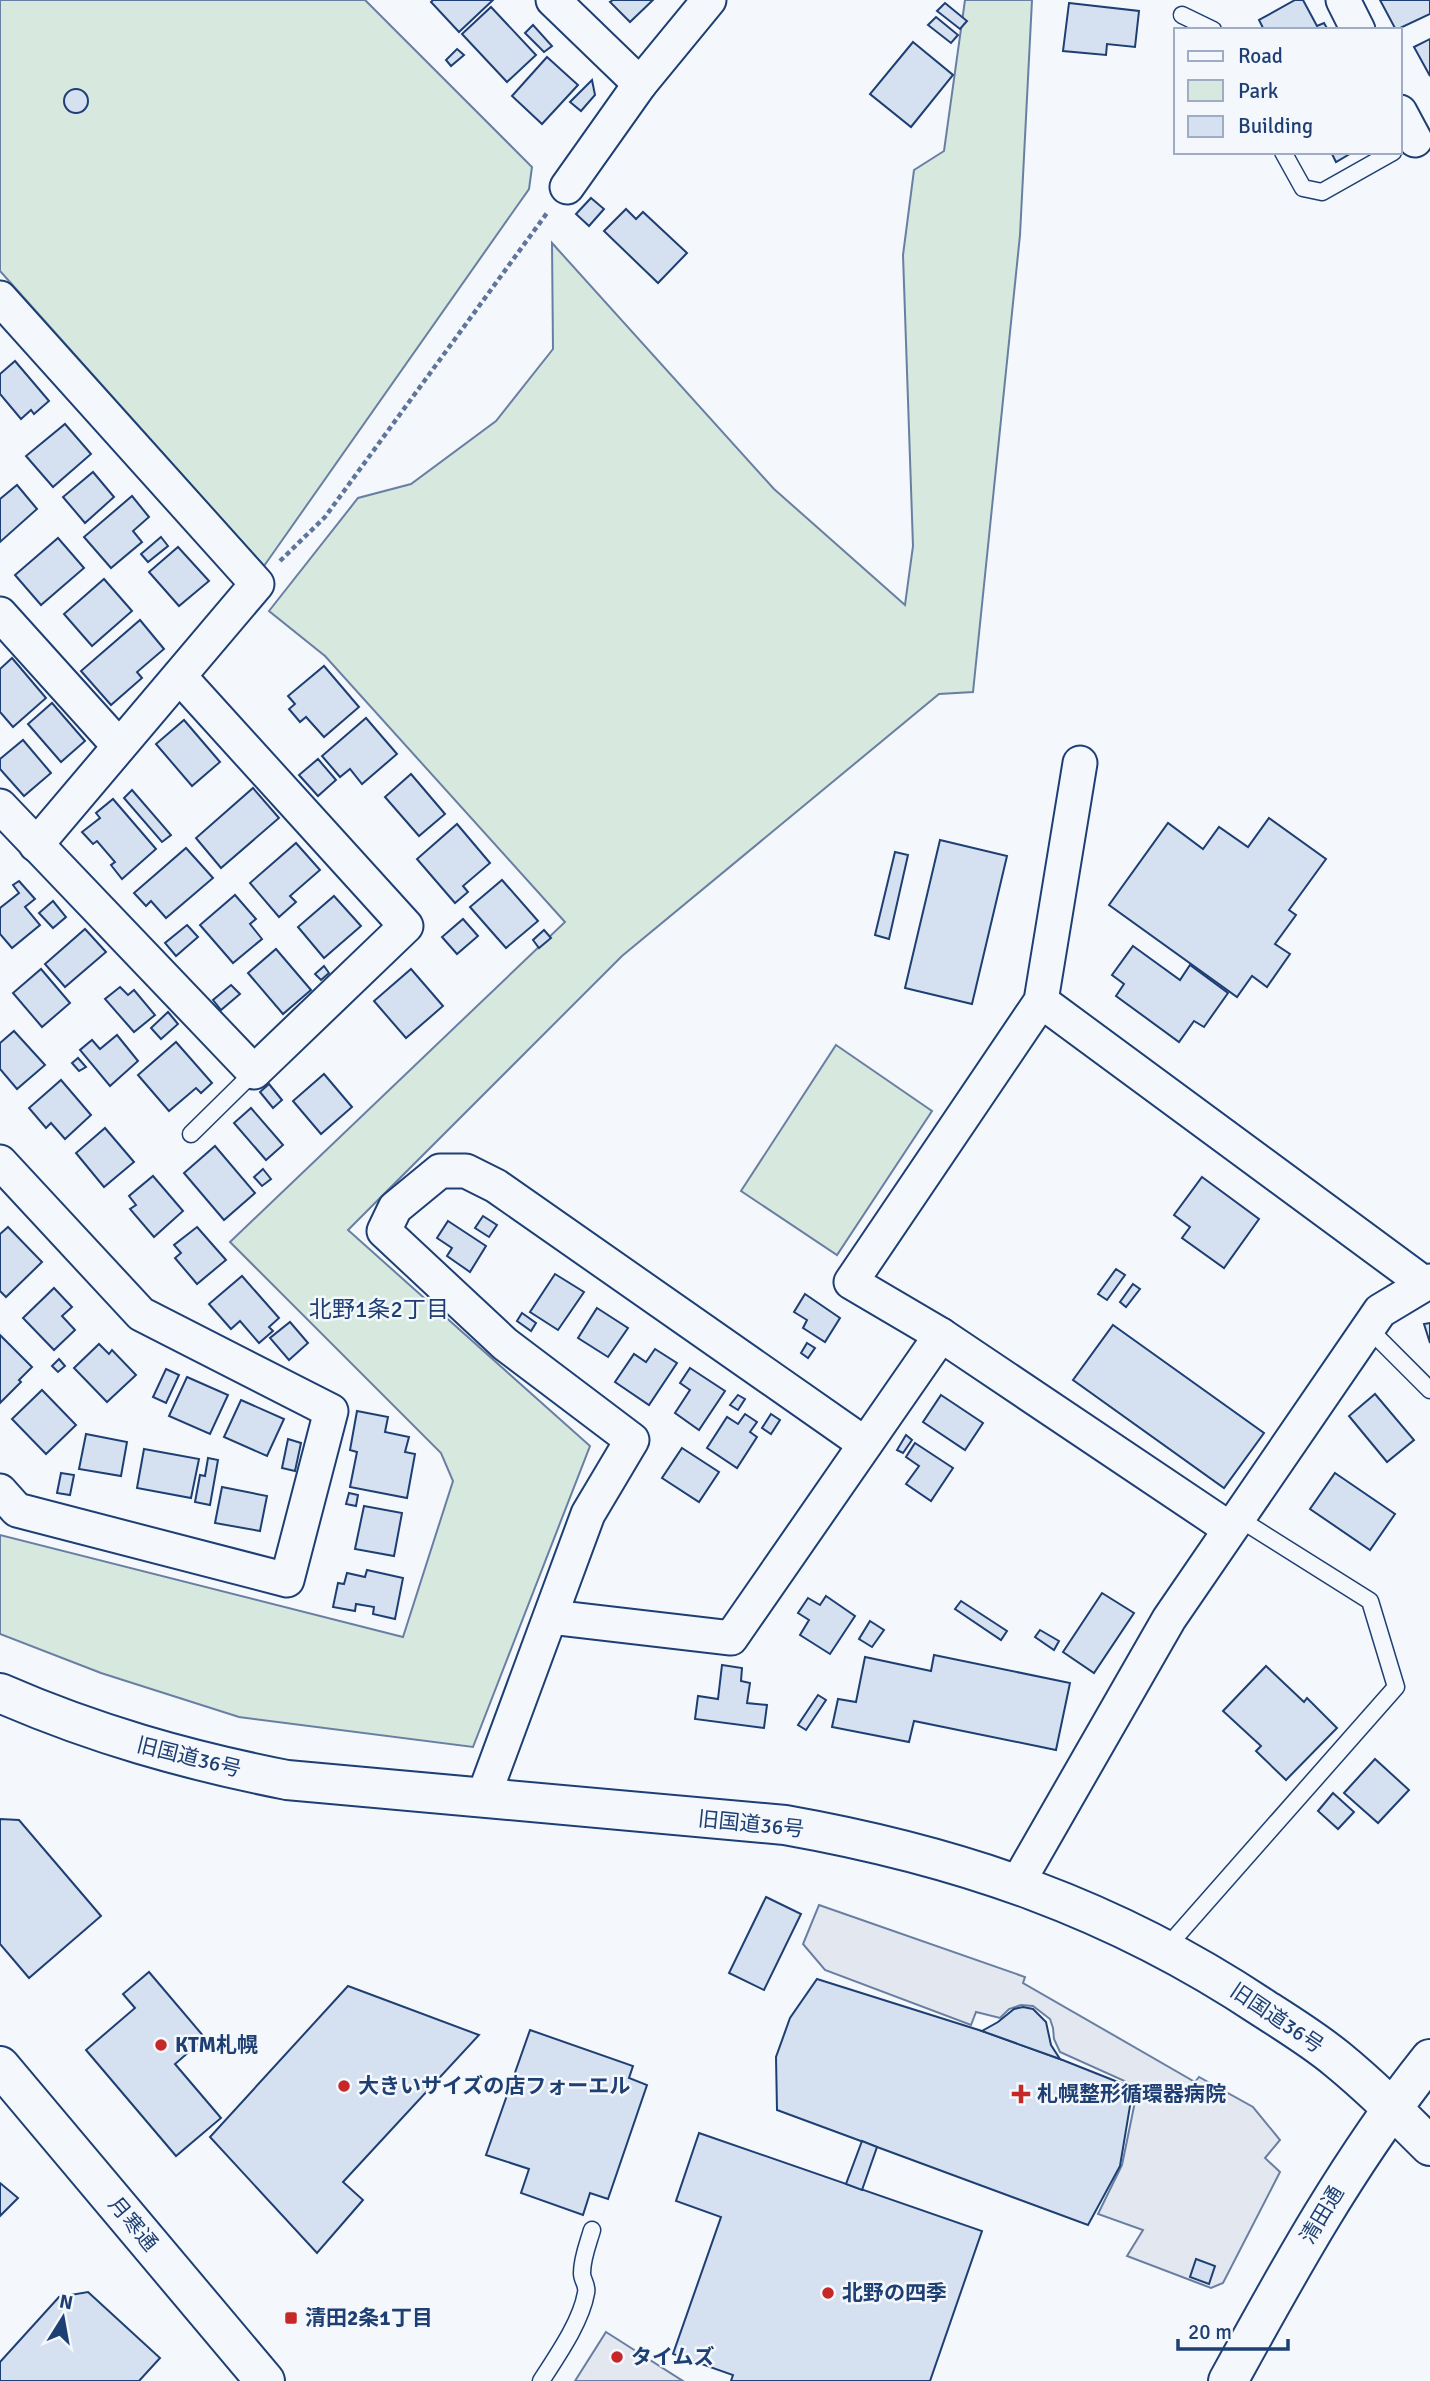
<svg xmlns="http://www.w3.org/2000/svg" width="1430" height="2381" font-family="Signika,'Noto Sans JP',sans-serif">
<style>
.green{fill:#d7e8df;stroke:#687fa3;stroke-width:2}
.parking{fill:#e3e8f0;stroke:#687fa3;stroke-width:2}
.building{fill:#d5e0f0;stroke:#1d3f73;stroke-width:2}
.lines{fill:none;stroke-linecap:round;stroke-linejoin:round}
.service-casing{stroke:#1d3f73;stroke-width:19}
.minor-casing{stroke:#1d3f73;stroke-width:37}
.tertiary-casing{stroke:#1d3f73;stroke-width:42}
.trunk-casing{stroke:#1d3f73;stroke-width:42}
.path{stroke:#5e769c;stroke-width:4.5;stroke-dasharray:5 3.5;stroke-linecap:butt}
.service{stroke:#f4f7fb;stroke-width:16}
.minor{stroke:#f4f7fb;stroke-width:33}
.tertiary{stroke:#f4f7fb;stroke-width:38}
.trunk{stroke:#f4f7fb;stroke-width:38}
.poi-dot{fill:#c62828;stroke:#f4f7fb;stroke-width:2.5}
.labels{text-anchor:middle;stroke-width:5;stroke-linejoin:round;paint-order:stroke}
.street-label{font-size:21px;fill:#1d3f73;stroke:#f4f7fb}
.poi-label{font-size:21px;font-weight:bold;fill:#1d3f73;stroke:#f4f7fb;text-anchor:start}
.neighbourhood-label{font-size:23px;fill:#1d3f73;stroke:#f4f7fb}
</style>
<rect width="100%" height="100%" fill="#f4f7fb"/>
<!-- green -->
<g class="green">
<path d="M 0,0 L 365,0 L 532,167 L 529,189 L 264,566 L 0,271 Z"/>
<path d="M 965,0 L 1032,0 L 1020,235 L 973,692 L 939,694 L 622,956 L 348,1230 L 590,1446 L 473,1747 L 239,1717 L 101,1673 L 0,1634 L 0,1535 L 403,1637 L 453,1481 L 441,1453 L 230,1242 L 565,922 L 325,656 L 269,611 L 358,498 L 411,484 L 496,421 L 553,349 L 552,243 L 774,489 L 905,605 L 913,546 L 903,255 L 914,170 L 944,151 Z"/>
<path d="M 836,1045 L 932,1111 L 837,1255 L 741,1191 Z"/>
</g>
<!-- parking -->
<g class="parking">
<path d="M 819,1905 L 1025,1977 L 1023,1983 L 1195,2082 L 1199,2077 L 1253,2107 L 1280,2140 L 1265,2158 L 1280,2172 L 1223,2283 L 1211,2288 L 1127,2256 L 1143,2230 L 1098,2214 L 1122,2165 L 1138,2087 L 1060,2052 L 1054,2039 L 1053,2028 L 1050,2019 L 1033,2006 L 1021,2005 L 1009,2009 L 1000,2018 L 976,2012 L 971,2025 L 825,1970 L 803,1944 Z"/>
<path d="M 606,2332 L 683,2381 L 575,2381 Z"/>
</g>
<!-- building -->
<g class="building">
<path d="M 433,0 L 493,0 L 459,32 L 431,2 Z"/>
<path d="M 613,0 L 653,0 L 630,22 L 610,2 Z"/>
<path d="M 1295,0 L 1303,0 L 1317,26 L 1324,23 L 1328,30 L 1264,30 L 1259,20 Z"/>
<path d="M 1380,0 L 1430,0 L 1430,14 L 1396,30 Z"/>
<path d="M 945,3 L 967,21 L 960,29 L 937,11 Z"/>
<path d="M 1069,3 L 1139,11 L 1135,47 L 1107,44 L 1106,55 L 1063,51 Z"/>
<path d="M 491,7 L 536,55 L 507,82 L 462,34 Z"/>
<path d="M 936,17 L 958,35 L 951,43 L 928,25 Z"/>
<path d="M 533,25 L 552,46 L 544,52 L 525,33 Z"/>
<path d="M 1430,39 L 1430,76 L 1414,47 Z"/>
<path d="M 913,42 L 953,75 L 911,127 L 870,94 Z"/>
<path d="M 457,49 L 464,55 L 451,66 L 446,60 Z"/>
<path d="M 547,57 L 578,85 L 542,124 L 512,96 Z"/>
<path d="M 592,80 L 595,95 L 581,111 L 570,102 Z"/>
<circle cx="76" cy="101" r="12"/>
<path d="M 1331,152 L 1353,152 L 1336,162 Z"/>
<path d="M 591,198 L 604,209 L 589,226 L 576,214 Z"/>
<path d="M 626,209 L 636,219 L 643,212 L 687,253 L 658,283 L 604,231 Z"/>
<path d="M 15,361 L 49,401 L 34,414 L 31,410 L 21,419 L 0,394 L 0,374 Z"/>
<path d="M 65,424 L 91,454 L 53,487 L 26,456 Z"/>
<path d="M 93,472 L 114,497 L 85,523 L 63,497 Z"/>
<path d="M 17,485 L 37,509 L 0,542 L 0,499 Z"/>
<path d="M 132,496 L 149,517 L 133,531 L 142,542 L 111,568 L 84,537 Z"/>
<path d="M 161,537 L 168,546 L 148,562 L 141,554 Z"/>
<path d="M 58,538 L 84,568 L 41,605 L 15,575 Z"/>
<path d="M 178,547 L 209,581 L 179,606 L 149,572 Z"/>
<path d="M 104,579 L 132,611 L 92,646 L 64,614 Z"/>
<path d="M 140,620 L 164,649 L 137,672 L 142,678 L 111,705 L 81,671 Z"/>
<path d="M 12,658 L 46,698 L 13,727 L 0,712 L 0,669 Z"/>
<path d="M 324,666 L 359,707 L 324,737 L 306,717 L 300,722 L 289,709 L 295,704 L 288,696 Z"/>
<path d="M 52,703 L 85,741 L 61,762 L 28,724 Z"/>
<path d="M 366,718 L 397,754 L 362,784 L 350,769 L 340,777 L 322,756 Z"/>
<path d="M 184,720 L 220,762 L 192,786 L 156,744 Z"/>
<path d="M 23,740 L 51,773 L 24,796 L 0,769 L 0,759 Z"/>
<path d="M 318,759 L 336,780 L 318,796 L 299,775 Z"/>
<path d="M 411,774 L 445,814 L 419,836 L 385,797 Z"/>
<path d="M 253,788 L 279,818 L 221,868 L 196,838 Z"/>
<path d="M 132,790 L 171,835 L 162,842 L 124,798 Z"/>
<path d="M 113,799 L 156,849 L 122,879 L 111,865 L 115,862 L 97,841 L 93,844 L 82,832 L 100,818 L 96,813 Z"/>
<path d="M 1269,818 L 1326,859 L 1289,910 L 1296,915 L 1275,944 L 1290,954 L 1267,987 L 1252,976 L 1237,997 L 1109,905 L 1168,823 L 1203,849 L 1219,827 L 1248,847 Z"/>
<path d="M 457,824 L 490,863 L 463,886 L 468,892 L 455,903 L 417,859 Z"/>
<path d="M 940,840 L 1007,856 L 972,1004 L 905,988 Z"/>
<path d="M 296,843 L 320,870 L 290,896 L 296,902 L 279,917 L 250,883 Z"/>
<path d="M 186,848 L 213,878 L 166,918 L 151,901 L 146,906 L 134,893 Z"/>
<path d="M 895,852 L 908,855 L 889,939 L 875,935 Z"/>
<path d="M 502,880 L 538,921 L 506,948 L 470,907 Z"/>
<path d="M 19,881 L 35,899 L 25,907 L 40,925 L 12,948 L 0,934 L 0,908 L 19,893 L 13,885 Z"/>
<path d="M 235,895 L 256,919 L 250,924 L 262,939 L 233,963 L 200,925 Z"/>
<path d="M 334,896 L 361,926 L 324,958 L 298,927 Z"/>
<path d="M 53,901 L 66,917 L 53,928 L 39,913 Z"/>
<path d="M 463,919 L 478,936 L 457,954 L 442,937 Z"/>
<path d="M 187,925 L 198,937 L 176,956 L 165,943 Z"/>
<path d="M 85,929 L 106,952 L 65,987 L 45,964 Z"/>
<path d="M 544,930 L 551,938 L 539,948 L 533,940 Z"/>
<path d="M 1133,946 L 1180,980 L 1190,965 L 1228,993 L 1204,1027 L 1194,1021 L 1179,1042 L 1116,996 L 1124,984 L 1112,975 Z"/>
<path d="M 276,949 L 311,990 L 283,1014 L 248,973 Z"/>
<path d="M 324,966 L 329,973 L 321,980 L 315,974 Z"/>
<path d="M 41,969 L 70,1003 L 42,1027 L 13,993 Z"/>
<path d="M 411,969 L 443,1006 L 406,1038 L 374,1001 Z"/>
<path d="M 231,985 L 240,994 L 221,1010 L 213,1000 Z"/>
<path d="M 120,987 L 128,995 L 134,990 L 155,1015 L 134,1032 L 105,999 Z"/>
<path d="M 168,1012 L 178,1024 L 161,1039 L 151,1028 Z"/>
<path d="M 14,1031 L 45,1065 L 17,1089 L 0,1069 L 0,1043 Z"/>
<path d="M 117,1035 L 138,1061 L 110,1086 L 80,1050 L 92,1040 L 100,1049 Z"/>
<path d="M 176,1042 L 212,1083 L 201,1093 L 196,1088 L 169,1111 L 138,1075 Z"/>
<path d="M 78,1058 L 86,1067 L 79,1071 L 72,1063 Z"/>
<path d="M 324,1074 L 352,1107 L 321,1134 L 293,1101 Z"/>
<path d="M 61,1080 L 91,1115 L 65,1139 L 51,1123 L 46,1128 L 29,1108 Z"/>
<path d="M 269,1084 L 282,1100 L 273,1108 L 260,1092 Z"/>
<path d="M 251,1108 L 283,1145 L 266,1160 L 234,1123 Z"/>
<path d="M 105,1128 L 134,1162 L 104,1187 L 76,1153 Z"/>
<path d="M 215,1146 L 255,1193 L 224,1220 L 184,1173 Z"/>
<path d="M 263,1169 L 271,1179 L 262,1186 L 254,1177 Z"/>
<path d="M 153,1176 L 183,1211 L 154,1237 L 130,1209 L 136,1205 L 129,1196 Z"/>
<path d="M 1202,1177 L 1259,1219 L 1224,1268 L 1182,1238 L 1190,1227 L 1174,1215 Z"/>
<path d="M 483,1216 L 497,1225 L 489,1237 L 475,1228 Z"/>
<path d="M 448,1221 L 486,1246 L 470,1272 L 447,1256 L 452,1248 L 437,1238 Z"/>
<path d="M 8,1227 L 42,1262 L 6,1297 L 0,1291 L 0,1234 Z"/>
<path d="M 197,1227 L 226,1260 L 197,1284 L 175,1258 L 181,1253 L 174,1245 Z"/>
<path d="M 1116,1269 L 1125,1275 L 1107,1300 L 1098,1294 Z"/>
<path d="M 555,1274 L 584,1292 L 558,1330 L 530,1312 Z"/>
<path d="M 242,1276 L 279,1318 L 269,1327 L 273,1331 L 259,1343 L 240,1321 L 231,1329 L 209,1304 Z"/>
<path d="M 1133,1284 L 1140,1289 L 1126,1307 L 1120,1302 Z"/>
<path d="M 54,1288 L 72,1307 L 62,1316 L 75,1330 L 54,1350 L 23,1318 Z"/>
<path d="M 805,1294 L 840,1318 L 825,1342 L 803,1328 L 807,1320 L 794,1312 Z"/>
<path d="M 597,1308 L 628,1328 L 608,1357 L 578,1338 Z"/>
<path d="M 522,1313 L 536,1323 L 531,1331 L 517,1321 Z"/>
<path d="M 290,1322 L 308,1343 L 289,1360 L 270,1338 Z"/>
<path d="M 1430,1323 L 1430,1343 L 1424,1324 Z"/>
<path d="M 1113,1325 L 1264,1433 L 1224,1488 L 1073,1380 Z"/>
<path d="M 0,1335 L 32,1367 L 19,1380 L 21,1382 L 0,1403 Z"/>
<path d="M 807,1343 L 815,1348 L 808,1358 L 801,1353 Z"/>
<path d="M 99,1344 L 109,1354 L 112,1350 L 136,1375 L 107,1402 L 74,1368 Z"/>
<path d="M 655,1349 L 677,1363 L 649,1405 L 615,1382 L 634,1354 L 646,1362 Z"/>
<path d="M 59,1359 L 65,1366 L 58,1372 L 52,1366 Z"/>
<path d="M 690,1368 L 725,1391 L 699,1430 L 675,1413 L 690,1390 L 680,1383 Z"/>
<path d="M 166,1369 L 179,1375 L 166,1403 L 153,1397 Z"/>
<path d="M 187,1377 L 228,1395 L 210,1434 L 169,1416 Z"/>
<path d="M 42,1390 L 76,1425 L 46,1454 L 12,1419 Z"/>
<path d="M 1375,1394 L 1414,1440 L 1387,1462 L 1349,1416 Z"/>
<path d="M 738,1395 L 745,1399 L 738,1410 L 730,1405 Z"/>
<path d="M 941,1395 L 983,1423 L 965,1450 L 923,1422 Z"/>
<path d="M 241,1400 L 284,1419 L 267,1456 L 224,1437 Z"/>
<path d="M 357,1411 L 388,1417 L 385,1432 L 409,1437 L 405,1452 L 415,1454 L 407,1498 L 350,1487 L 357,1452 L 350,1450 Z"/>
<path d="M 745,1414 L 757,1422 L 750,1432 L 757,1437 L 737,1468 L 707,1448 L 727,1417 L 738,1424 Z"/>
<path d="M 771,1414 L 780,1420 L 771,1434 L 762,1428 Z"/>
<path d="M 86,1434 L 127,1442 L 121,1476 L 79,1469 Z"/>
<path d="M 906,1435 L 912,1440 L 903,1453 L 897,1450 Z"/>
<path d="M 288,1439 L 301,1443 L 295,1471 L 282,1468 Z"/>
<path d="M 915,1443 L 953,1468 L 931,1501 L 906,1484 L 919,1466 L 906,1457 Z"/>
<path d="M 682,1448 L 719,1472 L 699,1502 L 662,1478 Z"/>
<path d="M 144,1449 L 199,1459 L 191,1498 L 137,1488 Z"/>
<path d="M 208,1458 L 218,1460 L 210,1505 L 195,1502 L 200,1475 L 205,1476 Z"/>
<path d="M 61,1473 L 74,1475 L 70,1495 L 57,1493 Z"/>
<path d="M 1335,1473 L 1395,1514 L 1370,1550 L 1310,1509 Z"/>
<path d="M 222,1487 L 267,1496 L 260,1531 L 215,1523 Z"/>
<path d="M 349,1493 L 358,1495 L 356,1506 L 346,1504 Z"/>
<path d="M 364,1506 L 402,1513 L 394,1556 L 355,1549 Z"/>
<path d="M 367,1570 L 403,1578 L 395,1619 L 373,1614 L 374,1607 L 356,1604 L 355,1611 L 333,1607 L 338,1583 L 344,1584 L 347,1573 L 365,1577 Z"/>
<path d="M 1102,1593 L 1134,1613 L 1094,1673 L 1063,1652 Z"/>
<path d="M 826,1596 L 855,1616 L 830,1654 L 800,1635 L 809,1620 L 798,1613 L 808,1598 L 820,1605 Z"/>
<path d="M 961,1601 L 1007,1631 L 1001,1640 L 955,1609 Z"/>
<path d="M 870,1621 L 884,1630 L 872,1647 L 859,1639 Z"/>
<path d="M 1040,1630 L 1059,1641 L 1054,1650 L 1035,1637 Z"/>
<path d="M 934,1655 L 1070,1683 L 1056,1750 L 914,1721 L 909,1742 L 832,1727 L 838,1699 L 856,1702 L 865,1657 L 931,1671 Z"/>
<path d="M 722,1665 L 742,1668 L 741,1681 L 750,1683 L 747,1703 L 767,1705 L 764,1728 L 695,1719 L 698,1696 L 718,1699 Z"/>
<path d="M 1266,1666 L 1304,1702 L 1307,1698 L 1337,1728 L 1286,1780 L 1256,1751 L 1261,1746 L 1223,1711 Z"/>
<path d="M 818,1695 L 826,1700 L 806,1730 L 798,1725 Z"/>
<path d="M 1375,1759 L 1409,1790 L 1378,1823 L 1344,1793 Z"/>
<path d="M 1333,1793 L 1354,1812 L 1338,1829 L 1318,1811 Z"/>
<path d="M 0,1819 L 19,1820 L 101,1916 L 29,1978 L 0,1944 Z"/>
<path d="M 766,1897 L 801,1914 L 764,1990 L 729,1973 Z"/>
<path d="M 149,1972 L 205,2038 L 175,2064 L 221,2118 L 176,2156 L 86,2050 L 135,2008 L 123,1994 Z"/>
<path d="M 817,1979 L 982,2031 L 1060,2059 L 1133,2088 L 1120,2166 L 1088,2225 L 777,2110 L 776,2057 L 790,2018 Z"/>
<path d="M 348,1986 L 479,2035 L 343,2182 L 363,2200 L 317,2253 L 210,2137 Z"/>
<path d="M 1023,2007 L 1033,2009 L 1046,2022 L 1051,2045 L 1060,2059 L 982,2031 L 998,2022 L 1014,2009 Z"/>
<path d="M 530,2030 L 633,2066 L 629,2078 L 647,2085 L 608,2199 L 590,2193 L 583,2215 L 521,2193 L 529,2169 L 486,2155 Z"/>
<path d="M 699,2133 L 982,2231 L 930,2381 L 731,2381 L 733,2375 L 673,2354 L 721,2217 L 676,2201 Z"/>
<path d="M 862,2141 L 877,2147 L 862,2190 L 846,2184 Z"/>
<path d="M 0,2183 L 18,2198 L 0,2216 Z"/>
<path d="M 1196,2259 L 1215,2266 L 1209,2284 L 1190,2277 Z"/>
<path d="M 88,2292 L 160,2358 L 139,2381 L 0,2381 L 0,2362 L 59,2297 Z"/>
</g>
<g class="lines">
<!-- service casing -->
<g class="service-casing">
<g id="service">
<path d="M 1182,15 L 1213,30"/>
<path d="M 1283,152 L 1303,188 L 1322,192 L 1393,152"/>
<path d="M 191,1134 L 254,1072"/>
<path d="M 1368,1328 L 1430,1390"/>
<path d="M 1166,1948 L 1396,1687 L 1370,1601 L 1238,1518"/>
<path d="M 541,2381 C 557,2356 581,2322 586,2293 C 588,2285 582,2281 582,2273 C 582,2258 588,2244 592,2230"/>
</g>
</g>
<!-- minor casing -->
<g class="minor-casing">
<g id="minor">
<path d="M 553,0 L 640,84"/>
<path d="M 1343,0 L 1358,30"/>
<path d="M 1400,112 L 1415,140"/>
<path d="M 567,187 L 640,84 L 709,0"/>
<path d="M 0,298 L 257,584 L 36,845"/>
<path d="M 0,614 L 119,746"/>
<path d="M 1080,763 L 1041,1001 L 851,1282 L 941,1335 L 1230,1529"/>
<path d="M 0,806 L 254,1072 L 406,926 L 180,677"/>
<path d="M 1041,1001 L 1425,1284"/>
<path d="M 0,1162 L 141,1314 L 331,1411 L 287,1580 L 17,1510 L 0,1491"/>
<path d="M 551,1617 L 731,1638 L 941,1335"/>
<path d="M 483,1798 L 588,1514 L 632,1440 L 505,1344 L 384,1231 L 395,1208 L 440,1171 L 466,1171 L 496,1186 L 865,1444"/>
<path d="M 1017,1884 L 1169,1619 L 1380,1311 L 1430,1281"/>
</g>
</g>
<!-- tertiary casing -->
<g class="tertiary-casing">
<g id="tertiary">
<path d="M 0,1693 C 94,1734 186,1760 287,1780 L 785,1825 C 960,1856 1113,1908 1263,2008 C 1288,2024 1314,2040 1337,2059 C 1370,2086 1400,2116 1430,2146"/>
<path d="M 1228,2381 C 1289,2270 1350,2159 1430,2059"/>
</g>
</g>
<!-- trunk casing -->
<g class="trunk-casing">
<path id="trunk" d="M 0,2066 L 265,2381"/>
</g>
<!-- path -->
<path class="path" d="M 280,561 L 325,517 L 547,213"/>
<!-- service -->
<use href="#service" class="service"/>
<!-- minor -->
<use href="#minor" class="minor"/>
<!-- tertiary -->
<use href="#tertiary" class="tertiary"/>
<!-- trunk -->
<use href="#trunk" class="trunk"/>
</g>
<!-- markers -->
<g class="poi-dot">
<circle cx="161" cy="2045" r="7"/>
<circle cx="344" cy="2086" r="7"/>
<path d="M1017.5 2083.5h7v7h7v7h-7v7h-7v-7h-7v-7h7z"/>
<circle cx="828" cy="2293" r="7"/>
<rect x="284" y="2311" width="14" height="14" rx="3.5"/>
<circle cx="617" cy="2357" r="7"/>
</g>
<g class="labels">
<!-- street labels -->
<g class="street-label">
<text transform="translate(189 1757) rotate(14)" y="7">旧国道36号</text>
<text transform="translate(751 1824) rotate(6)" y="7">旧国道36号</text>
<text transform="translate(1277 2018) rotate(34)" y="7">旧国道36号</text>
<text transform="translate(1322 2215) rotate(-59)" y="7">清田通</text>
<text transform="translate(133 2224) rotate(50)" y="7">月寒通</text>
</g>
<!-- poi labels -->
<g class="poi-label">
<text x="175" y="2052">KTM札幌</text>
<text x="358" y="2093">大きいサイズの店フォーエル</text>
<text x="1037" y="2101">札幌整形循環器病院</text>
<text x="842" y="2300">北野の四季</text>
<text x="305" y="2325">清田2条1丁目</text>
<text x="631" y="2364">タイムズ</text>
</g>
<!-- neighbourhood labels -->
<g class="neighbourhood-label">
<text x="379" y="1317">北野1条2丁目</text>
</g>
</g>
<!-- legend -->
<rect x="1174" y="28" width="228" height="126" fill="#f4f7fb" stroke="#9eadc5" stroke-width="2"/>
<rect x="1188" y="51" width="35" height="10" fill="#f4f7fb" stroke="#9eadc5" stroke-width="2"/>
<text x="1238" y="63" font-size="21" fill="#1d3f73">Road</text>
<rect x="1188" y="80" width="35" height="21" fill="#d7e8df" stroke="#9eadc5" stroke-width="2"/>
<text x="1238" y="98" font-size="21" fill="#1d3f73">Park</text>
<rect x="1188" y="116" width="35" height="21" fill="#d5e0f0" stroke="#9eadc5" stroke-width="2"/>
<text x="1238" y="133" font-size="21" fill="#1d3f73">Building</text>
<!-- north arrow -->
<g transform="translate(63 2318) rotate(11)" stroke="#f4f7fb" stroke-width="5" paint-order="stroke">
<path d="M0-5L12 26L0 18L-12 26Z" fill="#1d3f73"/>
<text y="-10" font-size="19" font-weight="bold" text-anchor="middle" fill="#1d3f73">N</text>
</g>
<!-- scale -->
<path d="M1178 2339v10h110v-10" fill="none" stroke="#1d3f73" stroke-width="3.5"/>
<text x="1188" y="2339" font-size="21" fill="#1d3f73" stroke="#f4f7fb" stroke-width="5" paint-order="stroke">20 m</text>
</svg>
